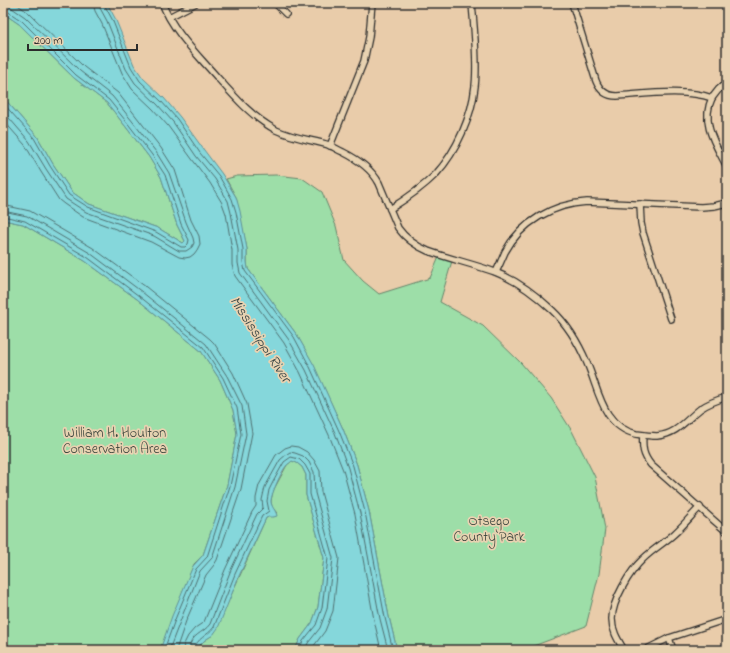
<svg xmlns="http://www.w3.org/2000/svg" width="730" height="653" font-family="'Indie Flower',sans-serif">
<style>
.green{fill:#9ddea8;stroke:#64846a}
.water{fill:#85d7db;stroke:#619295}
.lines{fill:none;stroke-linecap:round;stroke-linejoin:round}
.shore{stroke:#4f7071;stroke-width:1}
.minor-casing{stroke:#2b2b2b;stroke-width:8}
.minor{stroke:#e8d2b1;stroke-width:5.5}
.labels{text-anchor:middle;stroke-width:3.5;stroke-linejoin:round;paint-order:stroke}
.park-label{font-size:14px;fill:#3c463e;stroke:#e8d2b1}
.water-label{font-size:15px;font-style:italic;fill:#384545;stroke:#e8d2b1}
</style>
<rect width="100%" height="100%" fill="#e9ccaa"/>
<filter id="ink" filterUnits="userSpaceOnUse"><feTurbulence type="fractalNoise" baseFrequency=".025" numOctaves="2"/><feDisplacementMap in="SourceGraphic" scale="8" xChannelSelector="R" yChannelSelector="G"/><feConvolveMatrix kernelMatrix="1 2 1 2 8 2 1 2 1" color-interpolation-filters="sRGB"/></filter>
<g filter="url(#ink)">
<!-- green -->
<g class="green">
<path d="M 3,13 L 19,24 L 74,78 L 107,103 L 126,127 L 149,157 L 161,177 L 177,225 L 185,241 L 183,243 L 158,228 L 89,204 L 72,192 L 53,164 L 37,136 L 3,97 Z"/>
<path d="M 276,175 L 302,178 L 322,192 L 336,226 L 344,260 L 363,281 L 379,294 L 430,278 L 439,257 L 452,261 L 440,302 L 483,326 L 521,363 L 551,398 L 572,431 L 595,477 L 605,529 L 599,574 L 586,626 L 523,650 L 397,650 L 389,617 L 369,511 L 357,465 L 343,429 L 314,366 L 297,335 L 248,269 L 247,262 L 247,249 L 236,197 L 226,179 L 237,176 Z"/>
<path d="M 3,220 L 23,224 L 85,261 L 137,299 L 201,351 L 220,380 L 233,410 L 237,434 L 227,485 L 203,555 L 194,564 L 160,650 L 3,650 Z"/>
<path d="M 292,461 L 297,463 L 302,467 L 306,475 L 306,495 L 324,558 L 318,607 L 312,623 L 300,639 L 295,650 L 198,650 C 200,643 206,639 213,635 L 266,518 L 270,516 L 274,517 L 277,513 L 272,507 L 271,501 L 273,491 L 287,465 Z"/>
</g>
<!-- water -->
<path class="water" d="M 3,3 L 107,3 L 115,18 L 134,65 L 143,78 L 164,98 L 180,117 L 204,150 L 222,174 L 236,197 L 240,211 L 247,249 L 247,262 L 248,269 L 297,335 L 314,365 L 343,429 L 357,465 L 369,511 L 389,617 L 397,650 L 295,650 L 300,639 L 312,623 L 318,607 L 324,558 L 306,495 L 306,475 L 302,467 L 297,463 L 292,461 C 292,461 287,465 287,465 C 282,470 271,494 271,501 C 271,507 276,510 277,516 C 273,518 269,516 266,518 L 239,576 L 218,628 L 213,635 L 205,640 L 199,646 L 198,650 L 160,650 L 172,616 L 193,566 L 203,555 L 227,485 L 237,434 L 233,410 L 220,380 L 201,351 L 137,299 L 85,261 L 23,224 L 3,220 L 3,97 L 37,136 L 53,164 L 72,192 L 89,204 L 158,228 L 183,243 L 185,241 L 177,225 L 161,177 L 149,157 L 126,127 L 107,103 L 74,78 L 19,24 L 3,13 Z"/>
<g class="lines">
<!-- shore -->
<g class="shore">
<path d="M 93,3 L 95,11 L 102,24 L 122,73 L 132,89 L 153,109 L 168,126 L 192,159 L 210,183 L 222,203 L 226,214 L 232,250 L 232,265 L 235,276 L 284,343 L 300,372 L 329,435 L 343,470 L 355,514 L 374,620 L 381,650"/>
<path d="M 99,3 L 100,8 L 107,21 L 126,69 L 135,83 L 157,104 L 173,122 L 196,156 L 215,179 L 228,201 L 231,213 L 238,250 L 238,263 L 240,273 L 289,340 L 306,370 L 335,433 L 348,468 L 360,513 L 380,619 L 388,650"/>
<path d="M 104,3 L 105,6 L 112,19 L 131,67 L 140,81 L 161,101 L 177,119 L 200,153 L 219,176 L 232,199 L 236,212 L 243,249 L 243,262 L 245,271 L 294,337 L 310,367 L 339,431 L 353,466 L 365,512 L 385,618 L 393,650"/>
<path d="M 3,5 L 9,6 L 25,17 L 80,71 L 112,96 L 133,122 L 156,152 L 169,173 L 186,222 L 193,238 L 194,243 L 192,247 L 186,251 L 179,251 L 154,236 L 86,212 L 66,199 L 46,169 L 29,141 L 3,111"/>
<path d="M 3,10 L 7,11 L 22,21 L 76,75 L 109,100 L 129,125 L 152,155 L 165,175 L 181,224 L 189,240 L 188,244 L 185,247 L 181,247 L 156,232 L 88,207 L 69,195 L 50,166 L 34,138 L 3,103"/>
<path d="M 3,120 L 25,145 L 41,172 L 59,200 L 64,204 L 83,217 L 151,242 L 179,257 L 185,258 L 190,257 L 194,254 L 197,250 L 200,244 L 199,236 L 191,220 L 175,170 L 161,148 L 118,93 L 84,67 L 29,13 L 15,3"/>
<path d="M 3,205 L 30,211 L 93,248 L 146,287 L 210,339 L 214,343 L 233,373 L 247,404 L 252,433 L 241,489 L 217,560 L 214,565 L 206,575 L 186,621 L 176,650"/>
<path d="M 3,211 L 27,216 L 90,253 L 142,292 L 206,344 L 227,376 L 242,406 L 246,434 L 235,487 L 212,558 L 200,571 L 181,619 L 169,650"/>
<path d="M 3,216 L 25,221 L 87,257 L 139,296 L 203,347 L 223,378 L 237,408 L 241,434 L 230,486 L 207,557 L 196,569 L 176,617 L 164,650"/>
<path d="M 183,650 L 184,644 L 188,636 L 195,628 L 204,622 L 225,570 L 252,512 L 256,506 L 256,498 L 259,485 L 276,455 L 285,448 L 291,446 L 298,447 L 307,452 L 314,460 L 320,471 L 321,492 L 339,558 L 333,611 L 325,631 L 313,647 L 311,650"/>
<path d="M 189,650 C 190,634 203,634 210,624 L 230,572 L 257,514 L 263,508 L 262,500 L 265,487 L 280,460 L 287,454 L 290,452 L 295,453 L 303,456 L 309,462 L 314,472 L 315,493 L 333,558 L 327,609 L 320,628 L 308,643 L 305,650"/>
<path d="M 194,650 C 196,638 208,636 214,627 L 235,574 L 262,516 L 269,511 L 267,501 L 269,490 L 273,482 L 284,462 L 291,457 L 299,459 L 305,465 L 310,474 L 310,494 L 328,558 L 322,608 L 316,625 L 303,641 L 299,650"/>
</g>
<!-- minor casing -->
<g class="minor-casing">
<g id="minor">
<path d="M 162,3 C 172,28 190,47 208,67 C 229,90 248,115 276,130 C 293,138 312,140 329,145 C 334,147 338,150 343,152 C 357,159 371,168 379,183 L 398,228 C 406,239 416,246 428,251 C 450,259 473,264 495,272 C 516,280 536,295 552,310 C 568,325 579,344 587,363 C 599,390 602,426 636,434 C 643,435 650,436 657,436 C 677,434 685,421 700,409 C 708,403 717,400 727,397"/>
<path d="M 275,3 L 286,14"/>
<path d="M 572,3 L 596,81 C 600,91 607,96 617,96 C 646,94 685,88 712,98 L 719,89 L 727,82"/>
<path d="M 169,17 L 196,3"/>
<path d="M 712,98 C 700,123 716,145 727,167"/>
<path d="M 330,146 L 364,61 L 369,37 L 372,3"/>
<path d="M 640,204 L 641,223 L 643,233 L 671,319"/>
<path d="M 390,209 C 406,199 422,188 436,174 C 457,151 472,116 475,86 C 478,60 474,29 472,3"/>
<path d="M 496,272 C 499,266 502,259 505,252 C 521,222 553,204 587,202 L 701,207 L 714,206 L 727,203"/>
<path d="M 643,435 C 642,448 643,455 651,465 L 727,532"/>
<path d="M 669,638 L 673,650"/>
<path d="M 624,650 C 618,640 612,631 612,619 C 612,601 630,571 643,559 C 652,550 664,543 674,534 C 683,526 691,516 700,507"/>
<path d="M 645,650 L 669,638 L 727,619"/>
</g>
</g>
<!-- minor -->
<use href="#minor" class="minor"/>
</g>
</g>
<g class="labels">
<!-- park labels -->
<g class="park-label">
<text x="115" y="437">William H. Houlton<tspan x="115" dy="16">Conservation Area</tspan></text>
<text x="489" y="525">Otsego<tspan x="489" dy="16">County Park</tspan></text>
</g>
<!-- water labels -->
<g class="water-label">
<text transform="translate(261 339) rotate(57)" y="5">Mississippi River</text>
</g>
</g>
<!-- margin -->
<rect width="730" height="653" fill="none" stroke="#e8d2b1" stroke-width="16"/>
<rect x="8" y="8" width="714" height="637" fill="none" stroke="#2b2b2b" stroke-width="1.5" filter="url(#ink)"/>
<!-- scale -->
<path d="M28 44v6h109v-6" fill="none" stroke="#2b2b2b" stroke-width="2"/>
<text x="34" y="44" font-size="12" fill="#2b2b2b" stroke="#e8d2b1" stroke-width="3" paint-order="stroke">200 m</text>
</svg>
